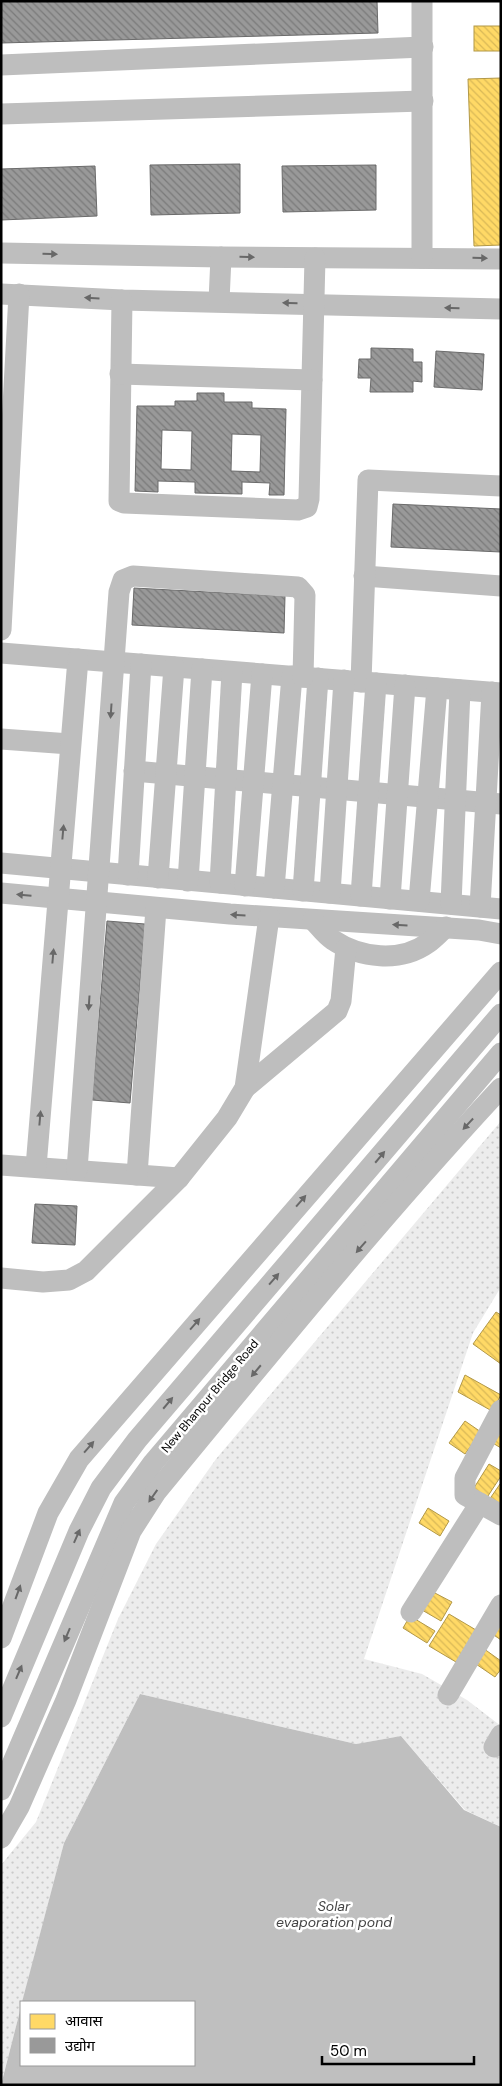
<svg xmlns="http://www.w3.org/2000/svg" width="502" height="2086" font-family="'DM Sans','Noto Sans Devanagari',sans-serif">
<style>
.grass{fill:url(#grass-dots)}
.water{fill:#bfbfbf}
.homes{fill:url(#homes-back-hatch);stroke:#b29847}
.industry{fill:url(#industry-back-hatch);stroke:#6b6b6b;fill-rule:evenodd}
.lines{fill:none;stroke-linecap:round;stroke-linejoin:round}
.minor{stroke:#bebebe;stroke-width:21}
.oneway{fill:#686868}
.labels{text-anchor:middle;stroke-width:5;stroke-linejoin:round;paint-order:stroke}
.street-label{font-size:12px;fill:#000;stroke:#fff}
.water-label{font-size:14px;font-style:italic;fill:#444;stroke:#fff}
</style>
<defs>
<pattern id="grass-dots" width="8" height="8" patternUnits="userSpaceOnUse" patternTransform="scale(1.25)"><rect width="8" height="8" fill="#ececec"/><path d="M2 2h.1M6 6h.1" fill="none" stroke="#c9c9c9" stroke-width="1.8" stroke-linecap="round"/></pattern>
<pattern id="homes-back-hatch" width="6" height="6" patternUnits="userSpaceOnUse" patternTransform="scale(1.25)"><rect width="6" height="6" fill="#ffd966"/><path d="M-1 5l2 2M0 0l6 6M5-1l2 2" fill="none" stroke="#d9b857"/></pattern>
<pattern id="industry-back-hatch" width="6" height="6" patternUnits="userSpaceOnUse" patternTransform="scale(1.25)"><rect width="6" height="6" fill="#999"/><path d="M-1 5l2 2M0 0l6 6M5-1l2 2" fill="none" stroke="#7a7a7a"/></pattern>
</defs>
<rect width="100%" height="100%" fill="#fff"/>
<!-- grass -->
<path class="grass" d="M 501,1121 L 501,1287 L 473,1333 L 364,1659 L 422,1674 L 467,1700 L 501,1726 L 501,1827 L 465,1810 L 401,1736 L 356,1744 L 140,1694 L 64,1843 L 1,2084 L 1,1865 L 36,1822 L 118,1619 L 156,1544 L 216,1459 Z"/>
<!-- water -->
<path class="water" d="M 140,1694 L 356,1744 L 401,1736 L 464,1810 L 501,1827 L 501,2085 L 1,2085 L 21,2007 L 21,2065 L 194,2065 L 194,2002 L 22,2002 L 64,1843 Z"/>
<!-- homes -->
<g class="homes">
<rect x="474" y="26" width="27" height="25"/>
<path d="M 501,78 L 501,245 L 474,246 L 468,79 Z"/>
<path d="M 496,1312 L 501,1315 L 501,1364 L 473,1344 Z"/>
<path d="M 465,1375 L 501,1395 L 492,1411 L 458,1392 Z"/>
<path d="M 465,1421 L 481,1432 L 465,1454 L 449,1443 Z"/>
<path d="M 501,1426 L 501,1448 L 491,1442 Z"/>
<path d="M 489,1464 L 501,1471 L 501,1476 L 486,1499 L 472,1491 Z"/>
<path d="M 500,1484 L 501,1485 L 501,1508 L 489,1500 Z"/>
<path d="M 428,1508 L 449,1521 L 440,1536 L 419,1523 Z"/>
<path d="M 433,1592 L 452,1602 L 441,1621 L 422,1610 Z"/>
<path d="M 449,1614 L 476,1630 L 456,1662 L 429,1646 Z"/>
<path d="M 410,1616 L 435,1631 L 427,1643 L 403,1628 Z"/>
<path d="M 501,1618 L 501,1640 L 488,1631 Z"/>
<path d="M 480,1646 L 501,1661 L 501,1669 L 495,1677 L 470,1660 Z"/>
</g>
<!-- industry -->
<g class="industry">
<path d="M 1,1 L 377,1 L 378,33 L 1,43 Z"/>
<path d="M 240,164 L 240,213 L 151,215 L 150,165 Z"/>
<path d="M 376,165 L 376,210 L 283,212 L 282,166 Z"/>
<path d="M 95,166 L 97,216 L 1,220 L 1,169 Z"/>
<path d="M 371,348 L 413,349 L 413,362 L 422,362 L 422,382 L 413,381 L 413,392 L 370,392 L 371,378 L 358,378 L 359,359 L 371,359 Z"/>
<path d="M 436,351 L 484,354 L 482,390 L 434,387 Z"/>
<path d="M 197,393 L 224,393 L 224,402 L 252,402 L 252,408 L 286,409 L 284,495 L 269,495 L 270,483 L 242,482 L 242,494 L 195,493 L 195,482 L 158,481 L 158,492 L 135,491 L 137,406 L 175,406 L 175,401 L 197,401 ZM 162,430 L 192,431 L 191,470 L 161,469 ZM 232,434 L 261,435 L 260,472 L 231,471 Z"/>
<path d="M 393,504 L 501,509 L 501,552 L 391,547 Z"/>
<path d="M 134,588 L 285,596 L 284,633 L 132,625 Z"/>
<path d="M 107,921 L 145,924 L 130,1103 L 92,1100 Z"/>
<path d="M 35,1204 L 77,1206 L 75,1245 L 32,1243 Z"/>
</g>
<g class="lines">
<!-- minor -->
<g class="minor">
<path d="M 1,65 L 423,47"/>
<path d="M 1,114 L 423,101"/>
<path d="M 1,253 L 221,257 L 501,259"/>
<path d="M 422,258 L 422,1"/>
<path d="M 1,294 L 122,300 L 501,309"/>
<path d="M 122,300 L 119,501 L 124,503 L 298,510 L 307,507 L 309,499 L 315,258"/>
<path d="M 219,301 L 221,257"/>
<path d="M 120,374 L 312,380"/>
<path d="M 364,576 L 501,586"/>
<path d="M 1,630 L 19,294"/>
<path d="M 1,653 L 501,693"/>
<path d="M 361,682 L 368,480 L 501,486"/>
<path d="M 1,739 L 70,744"/>
<path d="M 134,771 L 501,804"/>
<path d="M 1,863 L 501,909"/>
<path d="M 128,875 L 141,664"/>
<path d="M 158,878 L 174,667"/>
<path d="M 188,881 L 202,669"/>
<path d="M 220,883 L 232,672"/>
<path d="M 245,886 L 262,674"/>
<path d="M 274,888 L 292,676"/>
<path d="M 303,891 L 318,678"/>
<path d="M 1,893 L 230,914 L 479,930 L 501,934"/>
<path d="M 330,893 L 344,680"/>
<path d="M 361,896 L 376,683"/>
<path d="M 390,899 L 405,685"/>
<path d="M 419,901 L 437,688"/>
<path d="M 451,904 L 460,690"/>
<path d="M 480,907 L 492,692"/>
<path d="M 313,920 C 319,926 325,935 333,940 C 360,958 400,963 428,943 C 435,938 440,932 446,927"/>
<path d="M 245,1088 L 337,1011 L 341,1001 L 346,948"/>
<path d="M 1,1165 L 179,1178"/>
<path d="M 36,1167 L 78,659"/>
<path d="M 77,1170 L 119,592 L 123,580 L 133,576 L 298,587 L 305,595 L 303,677"/>
<path d="M 137,1175 L 156,908"/>
<path d="M 1,1278 L 43,1282 L 69,1280 L 86,1271 L 179,1178 L 227,1118 L 245,1088 L 269,917"/>
<path d="M 501,1410 L 465,1478 L 465,1495 L 501,1515"/>
<path d="M 411,1612 L 480,1503"/>
<path d="M 1,1638 L 48,1513 L 79,1459 L 501,972"/>
<path d="M 448,1695 L 501,1605"/>
<path d="M 1,1717 L 79,1531 L 101,1488 L 137,1440 L 501,1014"/>
<path d="M 494,1747 L 501,1735"/>
<path d="M 1,1790 L 124,1503 L 153,1463 L 501,1053"/>
<path d="M 1,1838 L 19,1807 L 66,1700 L 131,1531 L 156,1492 C 268,1356 380,1218 501,1088"/>
</g>
</g>
<!-- one-way arrows -->
<defs><path id="oneway-solid" d="M-6-.8H1V-3.2L6.5 0L1 3.2V.8H-6Z" transform="scale(1.25)"/></defs>
<g class="oneway">
<use href="#oneway-solid" transform="translate(50 254) rotate(1)"/>
<use href="#oneway-solid" transform="translate(247 257) rotate(1)"/>
<use href="#oneway-solid" transform="translate(480 258) rotate(1)"/>
<use href="#oneway-solid" transform="translate(92 298) rotate(-177)"/>
<use href="#oneway-solid" transform="translate(290 303) rotate(-179)"/>
<use href="#oneway-solid" transform="translate(452 308) rotate(-178)"/>
<use href="#oneway-solid" transform="translate(111 711) rotate(94)"/>
<use href="#oneway-solid" transform="translate(63 832) rotate(-85)"/>
<use href="#oneway-solid" transform="translate(24 895) rotate(-175)"/>
<use href="#oneway-solid" transform="translate(238 915) rotate(-177)"/>
<use href="#oneway-solid" transform="translate(400 925) rotate(-177)"/>
<use href="#oneway-solid" transform="translate(53 956) rotate(-85)"/>
<use href="#oneway-solid" transform="translate(89 1003) rotate(94)"/>
<use href="#oneway-solid" transform="translate(40 1118) rotate(-85)"/>
<use href="#oneway-solid" transform="translate(468 1124) rotate(133)"/>
<use href="#oneway-solid" transform="translate(380 1157) rotate(-50)"/>
<use href="#oneway-solid" transform="translate(301 1201) rotate(-49)"/>
<use href="#oneway-solid" transform="translate(361 1247) rotate(131)"/>
<use href="#oneway-solid" transform="translate(274 1279) rotate(-49)"/>
<use href="#oneway-solid" transform="translate(195 1324) rotate(-49)"/>
<use href="#oneway-solid" transform="translate(256 1371) rotate(130)"/>
<use href="#oneway-solid" transform="translate(168 1403) rotate(-50)"/>
<use href="#oneway-solid" transform="translate(89 1447) rotate(-49)"/>
<use href="#oneway-solid" transform="translate(153 1496) rotate(125)"/>
<use href="#oneway-solid" transform="translate(77 1536) rotate(-66)"/>
<use href="#oneway-solid" transform="translate(18 1592) rotate(-70)"/>
<use href="#oneway-solid" transform="translate(67 1635) rotate(113)"/>
<use href="#oneway-solid" transform="translate(19 1672) rotate(-67)"/>
</g>
<g class="labels">
<!-- street labels -->
<g class="street-label">
<text transform="translate(210 1396) rotate(-50)" y="4">New Bhanpur Bridge Road</text>
</g>
<!-- water labels -->
<g class="water-label">
<text x="334" y="1911">Solar<tspan x="334" dy="16">evaporation pond</tspan></text>
</g>
</g>
<!-- border -->
<rect width="502" height="2086" fill="none" stroke="#000000" stroke-width="5"/>
<!-- legend -->
<rect x="20" y="2001" width="175" height="65" fill="#ffffff" stroke="#999999"/>
<rect x="30" y="2014" width="25" height="15" fill="#ffd966" stroke="#999999"/>
<text x="65" y="2026" font-size="15" fill="#000000">आवास</text>
<rect x="30" y="2038" width="25" height="15" fill="#999999" stroke="#999999"/>
<text x="65" y="2051" font-size="15" fill="#000000">उद्योग</text>
<!-- scale -->
<path d="M322 2056v8h152v-8" fill="none" stroke="#000000" stroke-width="2.5"/>
<text x="330" y="2056" font-size="15" fill="#000000" stroke="#ffffff" stroke-width="4" paint-order="stroke">50 m</text>
</svg>
